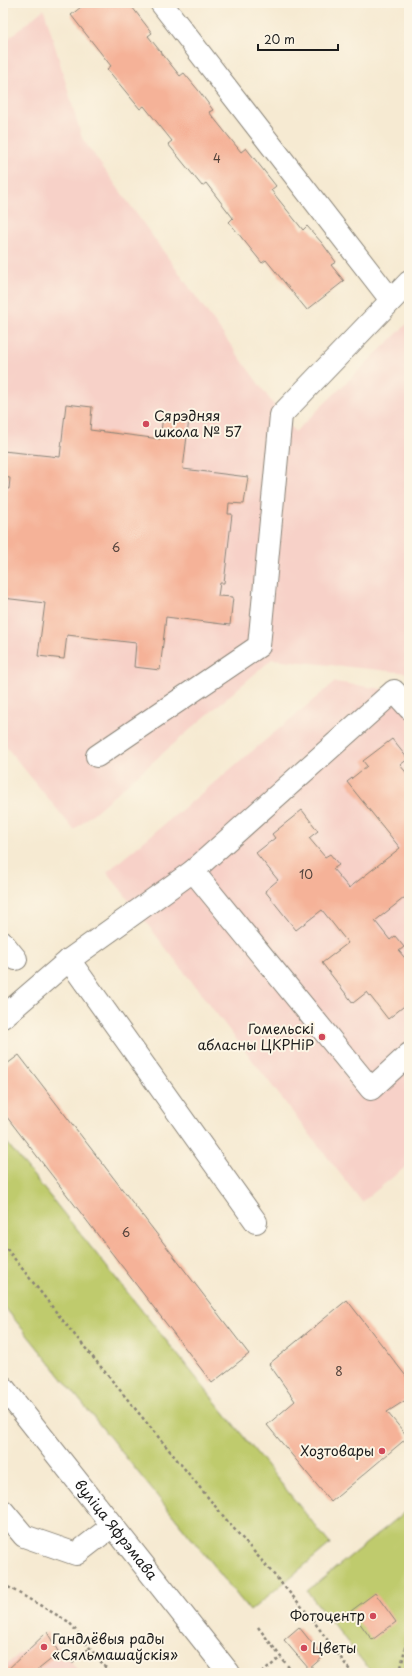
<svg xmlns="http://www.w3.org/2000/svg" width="412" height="1676" font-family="'Playpen Sans',sans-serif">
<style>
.built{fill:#f7d1c8}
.green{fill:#bfcb6d;stroke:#6e7444}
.building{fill:#f5b298}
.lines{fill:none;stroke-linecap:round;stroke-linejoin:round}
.minor-casing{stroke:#898377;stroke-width:24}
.major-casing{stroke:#898377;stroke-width:24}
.path{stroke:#898377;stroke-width:2.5;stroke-dasharray:3 3;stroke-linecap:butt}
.minor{stroke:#fff;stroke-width:22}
.major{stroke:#fff;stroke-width:22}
.poi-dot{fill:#d1495b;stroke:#fcf5e5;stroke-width:1.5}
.labels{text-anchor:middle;stroke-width:4;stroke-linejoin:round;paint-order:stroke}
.number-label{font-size:12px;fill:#52423b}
.poi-label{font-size:14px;fill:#1c1c1c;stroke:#fcf5e5;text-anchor:start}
.street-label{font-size:14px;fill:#1c1c1c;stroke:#fcf5e5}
</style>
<rect width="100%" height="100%" fill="#fcf5e5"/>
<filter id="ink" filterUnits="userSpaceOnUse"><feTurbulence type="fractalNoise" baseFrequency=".025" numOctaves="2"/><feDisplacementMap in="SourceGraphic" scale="8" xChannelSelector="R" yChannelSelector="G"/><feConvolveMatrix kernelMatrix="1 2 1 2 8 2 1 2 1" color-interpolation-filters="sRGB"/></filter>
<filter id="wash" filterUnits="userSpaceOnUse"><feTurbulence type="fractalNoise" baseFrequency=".012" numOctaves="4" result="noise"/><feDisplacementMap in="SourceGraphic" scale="16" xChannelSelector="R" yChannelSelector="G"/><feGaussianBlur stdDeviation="0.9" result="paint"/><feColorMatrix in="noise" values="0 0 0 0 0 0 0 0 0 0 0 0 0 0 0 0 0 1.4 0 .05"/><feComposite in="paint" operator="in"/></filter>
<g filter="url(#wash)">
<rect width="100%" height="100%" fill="#f6ead2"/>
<!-- built -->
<g class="built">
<path d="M 44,9 L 82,138 L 281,415 L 295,432 L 409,322 L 409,673 L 272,659 L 74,830 L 3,743 L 3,43 Z"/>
<path d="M 335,682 L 409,693 L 409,1164 L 362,1202 L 107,872 Z"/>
<path d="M 47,1632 L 79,1672 L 3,1673 L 3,1667 Z"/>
</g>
<!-- green -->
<g class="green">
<path d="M 3,1138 L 330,1544 L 250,1611 L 3,1305 Z"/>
<path d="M 409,1509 L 409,1673 L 372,1673 L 307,1591 Z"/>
</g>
<g id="blocks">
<!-- building -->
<g class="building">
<path d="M 86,3 L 129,3 L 152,33 L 148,36 L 180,76 L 184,73 L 199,91 L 213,110 L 209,112 L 241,152 L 246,148 L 276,186 L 271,190 L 303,230 L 307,226 L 322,243 L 336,262 L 331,265 L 344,281 L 307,310 L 266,260 L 262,263 L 229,222 L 233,218 L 206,183 L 202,186 L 168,144 L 172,141 L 144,106 L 140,109 L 107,69 L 111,66 L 71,15 Z"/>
<path d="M 66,404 L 92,407 L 90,430 L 160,439 L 163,416 L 189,419 L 183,469 L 248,477 L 244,504 L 229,503 L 228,514 L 232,514 L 224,583 L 220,583 L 218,596 L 233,597 L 230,625 L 166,617 L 160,670 L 134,667 L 136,643 L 67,635 L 64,659 L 38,656 L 45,603 L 3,598 L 3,488 L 9,489 L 10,478 L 3,477 L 3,451 L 60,457 Z"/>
<path d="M 392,739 L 408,759 L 400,765 L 409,776 L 409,894 L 375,921 L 390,940 L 395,936 L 404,947 L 399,951 L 409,963 L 409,1004 L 408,1003 L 388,1019 L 367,992 L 353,1003 L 322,963 L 348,943 L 322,910 L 296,930 L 265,891 L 278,880 L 256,853 L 275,838 L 272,834 L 302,810 L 318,831 L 309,838 L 325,857 L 330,854 L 339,865 L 333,869 L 349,888 L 400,848 L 347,782 L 367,766 L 363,761 Z"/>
<path d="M 19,1055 L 249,1354 L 212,1383 L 3,1112 L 3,1067 Z"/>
<path d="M 347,1300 L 409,1380 L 409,1398 L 387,1412 L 408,1437 L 331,1502 L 267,1425 L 295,1401 L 269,1364 Z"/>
<path d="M 375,1593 L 396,1622 L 372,1640 L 351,1611 Z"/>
<path d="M 299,1627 L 323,1657 L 309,1669 L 284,1640 Z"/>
<path d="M 47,1632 L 59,1653 L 34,1673 L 4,1673 Z"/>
</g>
</g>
</g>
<g filter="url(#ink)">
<use href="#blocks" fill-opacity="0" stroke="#898377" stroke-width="1"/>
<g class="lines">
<!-- minor casing -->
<g class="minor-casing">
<g id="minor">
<path d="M 161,3 L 391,300"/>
<path d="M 97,756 L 259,646 L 281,415 L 409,282"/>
<path d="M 193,871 L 371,1089 L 409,1054"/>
<path d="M 3,943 L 16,959"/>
<path d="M 69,960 L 256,1222"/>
<path d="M 3,1017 L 69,960 L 193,871 L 394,691 L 409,708"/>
<path d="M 3,1511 L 24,1536 L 76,1554 L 112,1526"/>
</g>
</g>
<!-- major casing -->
<g class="major-casing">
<g id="major">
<path id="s1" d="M 3,1387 L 229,1673"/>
</g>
</g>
<!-- path -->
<g class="path">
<path d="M 3,1244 L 64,1322 L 229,1523 L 309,1615 L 352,1673"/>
<path d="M 3,1584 L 69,1622 L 110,1673"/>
<path d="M 258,1627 L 293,1673"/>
<path d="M 72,1663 L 90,1648"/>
<path d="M 262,1673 L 281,1657"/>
<path d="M 400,1673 L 409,1628"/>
</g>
<!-- minor -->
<use href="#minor" class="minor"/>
<!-- major -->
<use href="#major" class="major"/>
</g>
</g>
<!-- markers -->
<g class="poi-dot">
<circle cx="146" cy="424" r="4"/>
<circle cx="322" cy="1037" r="4"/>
<circle cx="382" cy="1451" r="4"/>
<circle cx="373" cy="1616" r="4"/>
<circle cx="44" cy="1647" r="4"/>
<circle cx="304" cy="1648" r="4"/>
</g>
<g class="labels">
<!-- number labels -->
<g class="number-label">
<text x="217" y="163">4</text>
<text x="116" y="552">6</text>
<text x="306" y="879">10</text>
<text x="126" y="1237">6</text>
<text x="339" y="1376">8</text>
</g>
<!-- poi labels -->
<g class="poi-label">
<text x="154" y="421">Сярэдняя<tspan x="154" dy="16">школа № 57</tspan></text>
<text x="314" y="1034" text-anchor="end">Гомельскі<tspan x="314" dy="16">абласны ЦКРНіР</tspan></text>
<text x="374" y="1456" text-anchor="end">Хозтовары</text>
<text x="365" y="1621" text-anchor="end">Фотоцентр</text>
<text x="52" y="1644">Гандлёвыя рады<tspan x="52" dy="16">«Сяльмашаўскія»</tspan></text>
<text x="312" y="1653">Цветы</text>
</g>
<!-- street labels -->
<g class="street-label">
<text dy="5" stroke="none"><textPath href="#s1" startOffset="182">вуліца Яфрэмава</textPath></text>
</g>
</g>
<!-- margin -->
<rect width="412" height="1676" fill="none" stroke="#fcf5e5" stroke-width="16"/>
<!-- scale -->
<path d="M258 44v6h80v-6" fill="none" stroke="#1c1c1c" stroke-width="2"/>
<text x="264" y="44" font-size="12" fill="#1c1c1c" stroke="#fcf5e5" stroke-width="3" paint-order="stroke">20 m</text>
</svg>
